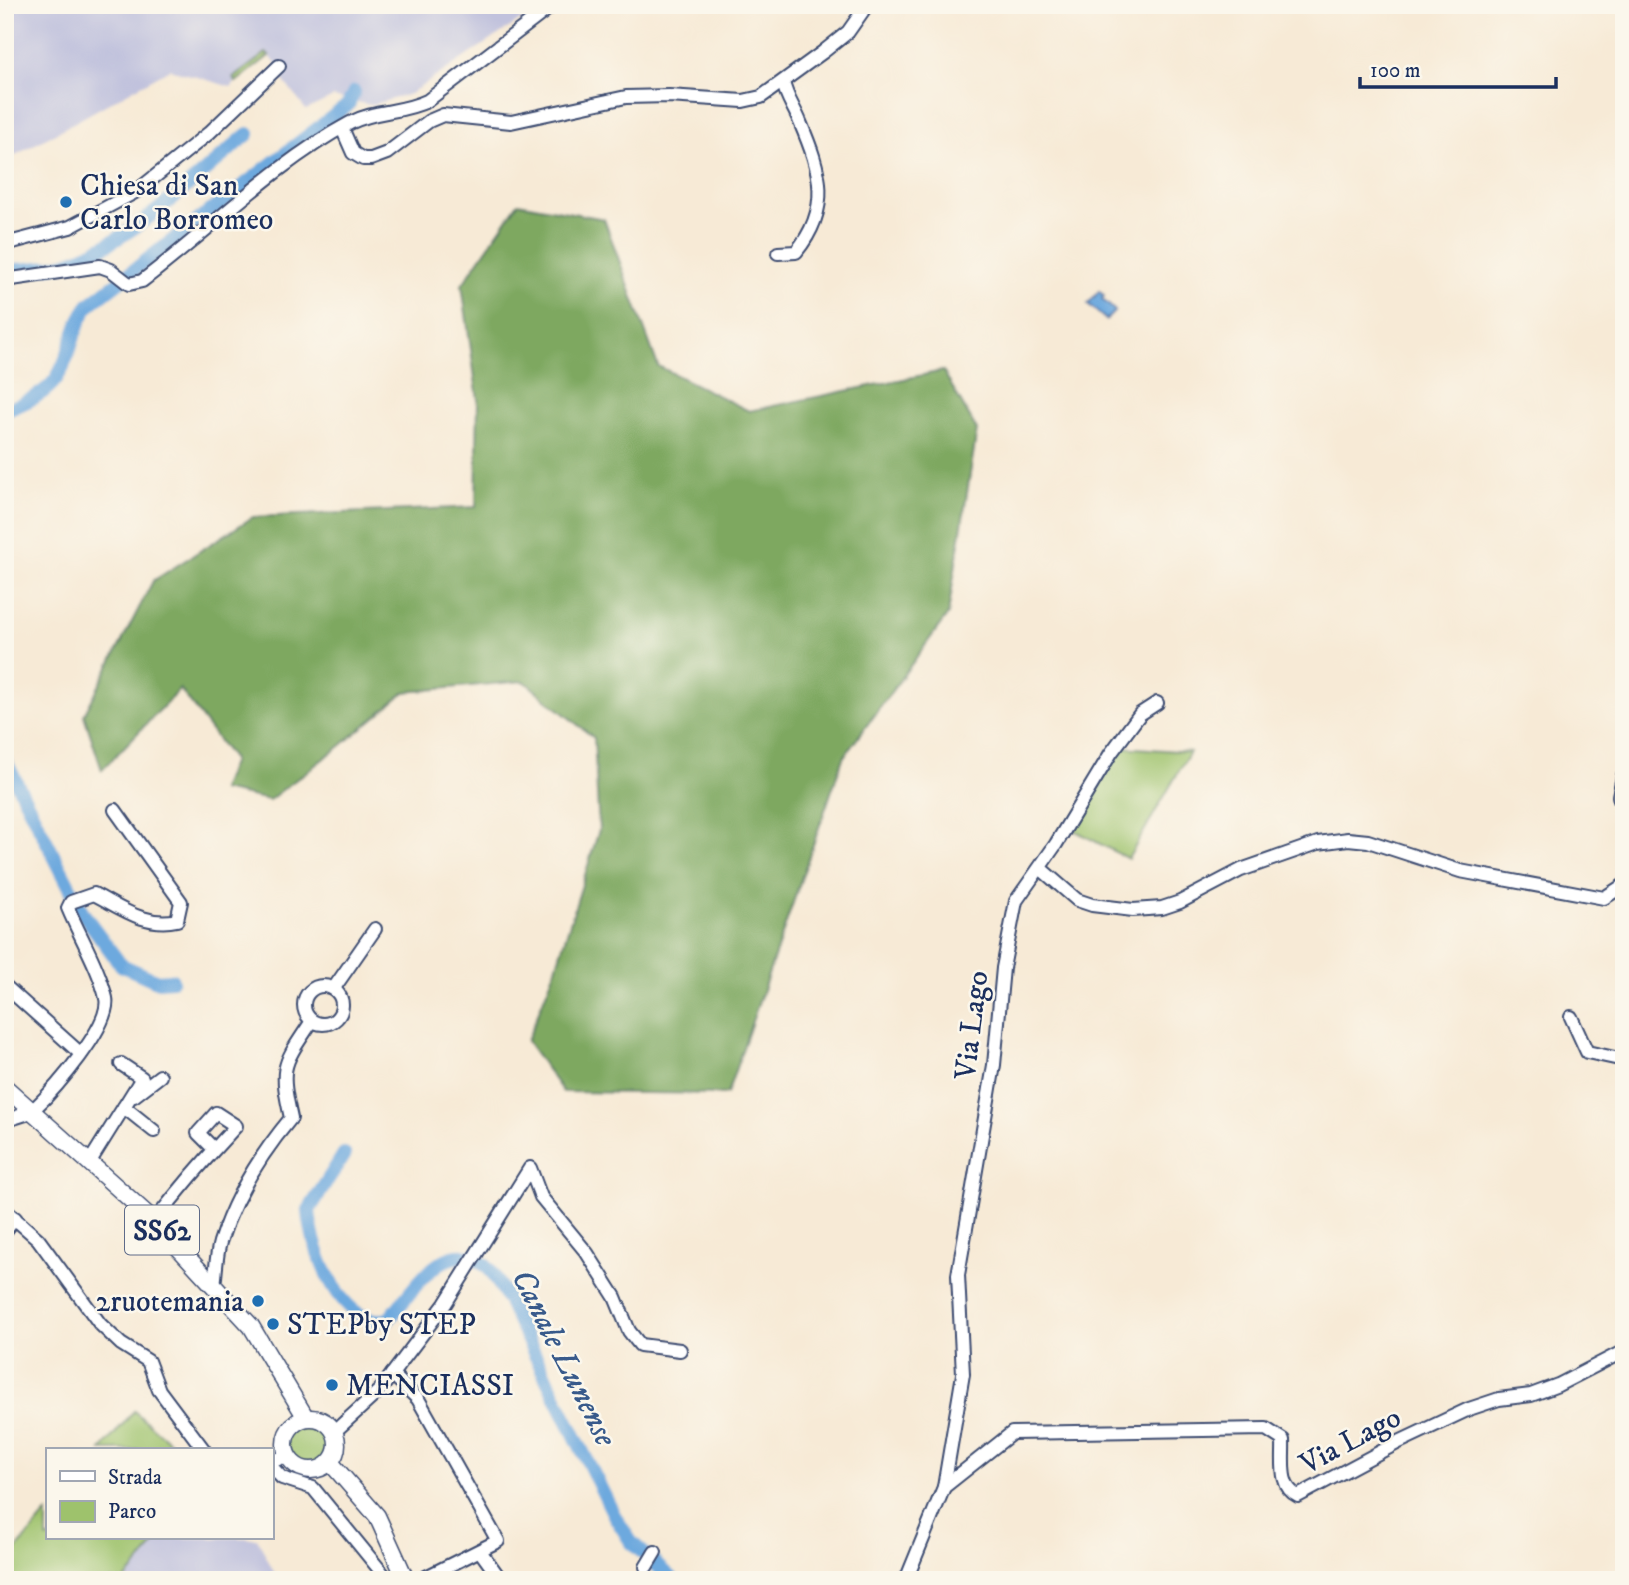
<svg xmlns="http://www.w3.org/2000/svg" width="1629" height="1585" font-family="'IM FELL DW Pica',serif">
<style>
.industrial{fill:#c1c2dd}
.green{fill:#9ec26c;stroke:#5c7865;stroke-width:2}
.forest{fill:#7ea860;stroke:#4c6c5f;stroke-width:2}
.water{fill:#6da9de;stroke:#446c9e;stroke-width:2}
.lines{fill:none;stroke-linecap:round;stroke-linejoin:round}
.canal{stroke:#6da9de;stroke-width:14}
.minor-casing{stroke:#3c4b70;stroke-width:16}
.major-casing{stroke:#3c4b70;stroke-width:19}
.minor{stroke:#fff;stroke-width:12}
.major{stroke:#fff;stroke-width:16}
.poi-dot{fill:#1f6fb2;stroke:#fbf7ec;stroke-width:2.5}
.labels{text-anchor:middle;stroke-width:5;stroke-linejoin:round;paint-order:stroke}
.shield{fill:#fbf7ec;stroke:#5e6b89;stroke-width:2}
.shield-label{font-size:28px;font-weight:bold;fill:#1b2f5e}
.poi-label{font-size:30px;fill:#1b2f5e;stroke:#fbf7ec;text-anchor:start}
.street-label{font-size:30px;fill:#1b2f5e;stroke:#fbf7ec}
.water-label{font-size:32px;font-style:italic;fill:#385a8b;stroke:#fbf7ec}
</style>
<rect width="100%" height="100%" fill="#fbf7ec"/>
<filter id="ink" filterUnits="userSpaceOnUse"><feTurbulence type="fractalNoise" baseFrequency=".0143" numOctaves="2"/><feDisplacementMap in="SourceGraphic" scale="14" xChannelSelector="R" yChannelSelector="G"/><feConvolveMatrix kernelMatrix="1 2 1 2 8 2 1 2 1" color-interpolation-filters="sRGB"/></filter>
<filter id="wash" filterUnits="userSpaceOnUse"><feTurbulence type="fractalNoise" baseFrequency=".00686" numOctaves="4" result="noise"/><feDisplacementMap in="SourceGraphic" scale="28" xChannelSelector="R" yChannelSelector="G"/><feGaussianBlur stdDeviation="1.57" result="paint"/><feColorMatrix in="noise" values="0 0 0 0 0 0 0 0 0 0 0 0 0 0 0 0 0 1.4 0 .05"/><feComposite in="paint" operator="in"/></filter>
<g filter="url(#wash)">
<rect width="100%" height="100%" fill="#f7ead6"/>
<!-- industrial -->
<g class="industrial">
<path d="M 5,5 L 543,5 L 410,94 L 371,105 L 333,97 L 306,110 L 282,79 L 287,74 L 266,53 L 233,79 L 236,82 L 231,87 L 170,69 L 5,161 Z"/>
<path d="M 160,1538 L 257,1538 L 278,1580 L 125,1580 Z"/>
</g>
<!-- green -->
<g class="green">
<path d="M 266,53 L 269,56 L 236,82 L 233,78 Z"/>
<path d="M 1121,747 L 1190,752 L 1128,859 L 1074,830 Z"/>
<path d="M 134,1411 L 179,1450 L 101,1450 Z"/>
<circle cx="310" cy="1444" r="25"/>
<path d="M 47,1513 L 47,1538 L 160,1538 L 125,1580 L 5,1580 L 5,1563 Z"/>
</g>
<!-- forest -->
<path class="forest" d="M 518,203 L 604,219 L 658,366 L 749,411 L 943,371 L 977,430 L 948,614 L 843,758 L 727,1094 L 563,1092 L 527,1041 L 556,968 L 599,830 L 594,738 L 524,681 L 405,692 L 339,747 L 269,800 L 221,790 L 233,760 L 180,689 L 102,770 L 84,715 L 153,581 L 253,517 L 476,507 L 478,400 L 462,285 Z"/>
<!-- water -->
<path class="water" d="M 1099,291 L 1104,296 L 1102,299 L 1115,311 L 1106,320 L 1088,304 Z"/>
<g class="lines">
<!-- canal -->
<g class="canal">
<path d="M 5,271 C 26,269 49,269 69,262 C 134,240 196,177 248,134"/>
<path d="M 5,411 C 23,403 45,395 56,379 C 72,356 72,326 90,304 L 348,105 L 354,92"/>
<path d="M 5,760 L 84,915 L 121,965 L 157,981 L 172,980"/>
<path d="M 344,1154 L 309,1210 C 311,1248 341,1331 389,1319 C 411,1294 445,1233 485,1265 C 493,1271 498,1284 504,1292 L 614,1515 L 631,1542 L 673,1580"/>
</g>
</g>
</g>
<g filter="url(#ink)">
<g class="lines">
<!-- minor casing -->
<g class="minor-casing">
<g id="minor">
<path d="M 342,128 L 353,153 L 363,159 L 371,159 L 387,153 L 429,121 L 443,115 L 511,122 L 626,97 L 669,96 L 743,101 L 761,97 L 823,52 L 848,32 L 867,5"/>
<path d="M 5,244 L 70,227 L 137,191 L 209,133 L 279,66"/>
<path d="M 778,253 L 796,252 C 832,208 821,171 800,122 C 795,109 786,97 783,82"/>
<path d="M 5,280 L 100,266 L 111,270 L 129,284 L 142,281 C 211,229 274,164 350,123 C 375,110 402,113 427,101 L 553,5"/>
<path d="M 1624,772 L 1619,796 L 1624,814"/>
<path d="M 1040,868 L 1077,900 L 1092,905 L 1133,910 L 1162,908 L 1180,902 L 1241,870 L 1318,843 L 1348,839 L 1368,841 L 1460,871 L 1604,898 L 1624,885"/>
<circle cx="323" cy="1005" r="19"/>
<path d="M 5,986 L 81,1054"/>
<path d="M 334,988 L 375,929"/>
<path d="M 1571,1017 L 1587,1052 L 1624,1060"/>
<path d="M 134,1096 L 160,1076"/>
<path d="M 124,1107 L 154,1131"/>
<path d="M 5,1122 C 14,1116 27,1116 34,1109 C 53,1091 112,1025 106,998 C 99,968 80,937 68,908 L 71,902 L 94,894 C 121,908 145,927 177,920 L 181,902 L 115,810"/>
<path d="M 5,1133 L 7,1134"/>
<path d="M 89,1163 L 142,1078 L 121,1064"/>
<path d="M 5,1210 L 38,1239 L 100,1324 L 121,1344 L 148,1361 L 159,1390 L 204,1450"/>
<path d="M 154,1222 C 180,1188 207,1157 236,1126 L 216,1113 L 198,1133 L 214,1149"/>
<path d="M 5,1231 L 15,1218"/>
<path d="M 214,1286 C 216,1272 216,1256 220,1242 C 234,1198 261,1154 291,1118 C 279,1065 283,1065 312,1021"/>
<path d="M 392,1374 L 418,1399 L 498,1541 L 420,1580"/>
<path d="M 334,1432 L 380,1390 L 445,1304 L 530,1168 L 541,1197 L 587,1253 L 615,1297 L 629,1331 L 640,1345 L 680,1350"/>
<path d="M 271,1462 L 286,1456"/>
<path d="M 271,1466 L 282,1478 L 313,1488 L 388,1580"/>
<path d="M 944,1487 L 1012,1433 L 1266,1429 L 1283,1440 C 1284,1460 1278,1487 1298,1496 L 1399,1442 L 1469,1409 L 1499,1399 L 1531,1395 L 1558,1385 L 1624,1351"/>
<path d="M 480,1551 L 501,1580"/>
<path d="M 646,1567 L 655,1552"/>
<path d="M 906,1580 L 944,1487 L 963,1374 L 958,1275 L 994,1065 L 1003,968 L 1016,901 L 1056,844 L 1111,753 L 1140,714 L 1157,703"/>
</g>
</g>
<!-- major casing -->
<g class="major-casing">
<g id="major">
<path d="M 5,1087 L 150,1217 L 251,1326 L 306,1418"/>
<circle cx="311" cy="1444" r="26"/>
<path d="M 330,1462 L 377,1516 L 406,1580"/>
</g>
</g>
<!-- minor -->
<use href="#minor" class="minor"/>
<!-- major -->
<use href="#major" class="major"/>
</g>
</g>
<!-- markers -->
<g class="poi-dot">
<circle cx="66" cy="202" r="7"/>
<circle cx="258" cy="1301" r="7"/>
<circle cx="273" cy="1324" r="7"/>
<circle cx="332" cy="1385" r="7"/>
</g>
<g class="labels">
<!-- shield labels -->
<rect class="shield" x="125" y="1205.5" width="74" height="49" rx="5"/>
<g class="shield-label">
<text x="162" y="1240">SS62</text>
</g>
<!-- poi labels -->
<g class="poi-label">
<text x="80" y="195">Chiesa di San<tspan x="80" dy="34">Carlo Borromeo</tspan></text>
<text x="244" y="1311" text-anchor="end">2ruotemania</text>
<text x="287" y="1334">STEPby STEP</text>
<text x="346" y="1395">MENCIASSI</text>
</g>
<!-- street labels -->
<g class="street-label">
<text transform="translate(971 1025) rotate(-83)" y="10">Via Lago</text>
<text transform="translate(1350 1440) rotate(-28)" y="10">Via Lago</text>
</g>
<!-- water labels -->
<g class="water-label">
<text transform="translate(565 1357) rotate(63)" y="11">Canale Lunense</text>
</g>
</g>
<!-- margin -->
<rect width="1629" height="1585" fill="none" stroke="#fbf7ec" stroke-width="28"/>
<!-- legend -->
<rect x="46" y="1448" width="228" height="91" fill="#fbf7ec" stroke="#a1a7b3" stroke-width="2"/>
<rect x="60" y="1471" width="35" height="10" fill="#ffffff" stroke="#a1a7b3" stroke-width="2"/>
<text x="108" y="1484" font-size="21" fill="#1b2f5e">Strada</text>
<rect x="60" y="1501" width="35" height="21" fill="#9ec26c" stroke="#a1a7b3" stroke-width="2"/>
<text x="108" y="1518" font-size="21" fill="#1b2f5e">Parco</text>
<!-- scale -->
<path d="M1360 77v10h196v-10" fill="none" stroke="#1b2f5e" stroke-width="3.5"/>
<text x="1370" y="77" font-size="21" fill="#1b2f5e" stroke="#fbf7ec" stroke-width="5" paint-order="stroke">100 m</text>
</svg>
